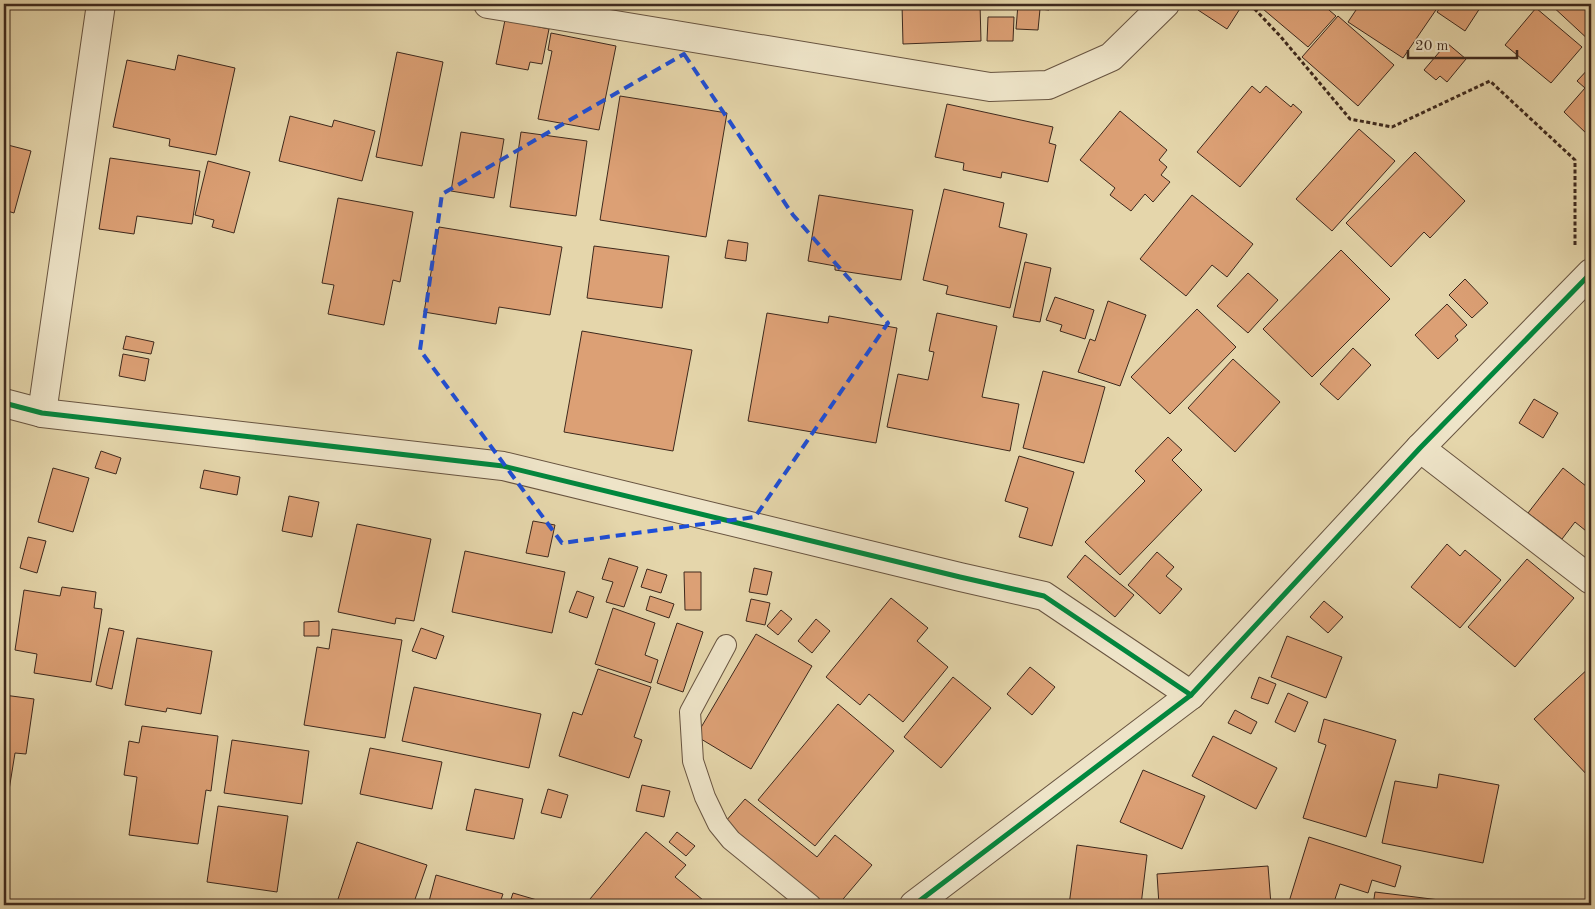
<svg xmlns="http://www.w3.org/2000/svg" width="1595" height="909" font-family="'Old Standard TT',serif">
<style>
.building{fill:#dca075;stroke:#3e291d}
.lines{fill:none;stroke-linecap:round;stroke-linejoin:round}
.lane-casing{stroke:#685440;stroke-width:22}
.street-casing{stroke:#685440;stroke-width:30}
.path{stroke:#3e291d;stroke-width:3;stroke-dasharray:4 2.5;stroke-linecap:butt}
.lane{stroke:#eee4c8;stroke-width:20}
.street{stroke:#eee4c8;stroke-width:28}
.cycleway-casing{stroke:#eee4c8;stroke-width:8}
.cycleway{stroke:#00873e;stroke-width:5}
.marked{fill:none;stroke:#1d4ed8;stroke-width:4;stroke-dasharray:10 6;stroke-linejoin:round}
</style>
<rect width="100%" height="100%" fill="#e5d6ab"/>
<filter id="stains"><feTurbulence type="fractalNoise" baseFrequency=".004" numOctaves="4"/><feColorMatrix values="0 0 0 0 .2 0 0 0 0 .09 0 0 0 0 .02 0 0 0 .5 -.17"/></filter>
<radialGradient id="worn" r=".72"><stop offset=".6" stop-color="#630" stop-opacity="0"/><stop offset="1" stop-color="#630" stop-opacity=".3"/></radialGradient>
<!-- building -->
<g class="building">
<path d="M 902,4 L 980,4 L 981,41 L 903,44 Z"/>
<path d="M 1018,4 L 1049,4 L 1049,10 L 1040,9 L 1038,30 L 1016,29 Z"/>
<path d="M 1202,4 L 1243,4 L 1227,29 L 1198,10 Z"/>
<path d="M 1257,4 L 1322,4 L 1336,16 L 1308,47 Z"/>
<path d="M 1360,4 L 1440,4 L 1403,58 L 1348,22 Z"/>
<path d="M 1443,4 L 1474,4 L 1480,8 L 1465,31 L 1437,12 Z"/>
<path d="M 1550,4 L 1591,4 L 1591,42 Z"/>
<path d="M 1536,8 L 1582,47 L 1551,83 L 1505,45 Z"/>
<path d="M 1338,16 L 1394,65 L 1358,106 L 1302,57 Z"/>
<path d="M 988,17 L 1014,17 L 1013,41 L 987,41 Z"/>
<path d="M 505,20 L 549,29 L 542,64 L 530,62 L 528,70 L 496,64 Z"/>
<path d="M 551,33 L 616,46 L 599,130 L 538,119 L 552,51 L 548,50 Z"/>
<path d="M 1447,43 L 1466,59 L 1447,82 L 1440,76 L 1436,80 L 1424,70 Z"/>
<path d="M 397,52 L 443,62 L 422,166 L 376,157 Z"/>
<path d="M 178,55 L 235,68 L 216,155 L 169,146 L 170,139 L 113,127 L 127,60 L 175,70 Z"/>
<path d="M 1591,66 L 1591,131 L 1588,135 L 1564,112 L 1585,88 L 1577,81 Z"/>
<path d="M 1252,86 L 1260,93 L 1266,86 L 1291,107 L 1293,104 L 1302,112 L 1240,187 L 1197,152 Z"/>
<path d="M 620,96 L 727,113 L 706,237 L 600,220 Z"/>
<path d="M 947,104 L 1053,127 L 1049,143 L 1056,145 L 1048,182 L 1002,172 L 1001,178 L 963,170 L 964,163 L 935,157 Z"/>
<path d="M 1120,111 L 1167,150 L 1159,160 L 1167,167 L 1161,175 L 1170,182 L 1153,202 L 1145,194 L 1131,211 L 1110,195 L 1115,188 L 1080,160 Z"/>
<path d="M 290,116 L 332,127 L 334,120 L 375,131 L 362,181 L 279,161 Z"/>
<path d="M 1359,129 L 1395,161 L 1332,231 L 1296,199 Z"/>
<path d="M 461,132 L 504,139 L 494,198 L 451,191 Z"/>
<path d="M 521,132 L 587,141 L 576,216 L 510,207 Z"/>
<path d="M 4,144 L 31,151 L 14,213 L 4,210 Z"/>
<path d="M 1415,152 L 1465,201 L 1430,238 L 1424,232 L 1391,267 L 1346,223 Z"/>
<path d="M 110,158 L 200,171 L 192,224 L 137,216 L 134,234 L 99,229 Z"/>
<path d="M 208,161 L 250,172 L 234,233 L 212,227 L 214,220 L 195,215 Z"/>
<path d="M 944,189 L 1004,203 L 999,227 L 1027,234 L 1010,308 L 946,294 L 948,286 L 923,280 Z"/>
<path d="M 819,195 L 913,210 L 901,280 L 835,270 L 835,266 L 808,261 Z"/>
<path d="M 1192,195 L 1253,244 L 1227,277 L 1212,265 L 1186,296 L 1140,259 Z"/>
<path d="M 338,198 L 413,212 L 400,282 L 393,280 L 384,325 L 328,314 L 334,285 L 322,283 Z"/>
<path d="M 439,227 L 562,247 L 550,315 L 499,307 L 496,324 L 424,312 Z"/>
<path d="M 728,240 L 748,243 L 746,261 L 725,258 Z"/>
<path d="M 594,246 L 669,256 L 662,308 L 587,298 Z"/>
<path d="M 1341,250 L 1390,299 L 1312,377 L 1263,329 Z"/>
<path d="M 1025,262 L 1051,268 L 1040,322 L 1013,317 Z"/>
<path d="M 1248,273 L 1278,300 L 1248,333 L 1217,306 Z"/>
<path d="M 1465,279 L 1488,303 L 1472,318 L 1449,295 Z"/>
<path d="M 1055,297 L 1094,310 L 1085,339 L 1060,331 L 1062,325 L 1046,320 Z"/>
<path d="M 1108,301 L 1146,315 L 1120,386 L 1078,372 L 1090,339 L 1095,341 Z"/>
<path d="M 1447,304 L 1467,325 L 1455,336 L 1458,340 L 1438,359 L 1415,335 Z"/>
<path d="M 1197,309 L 1236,347 L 1170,414 L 1131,377 Z"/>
<path d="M 767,313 L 828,323 L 829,316 L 897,328 L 876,443 L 748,421 Z"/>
<path d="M 937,313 L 997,326 L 982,397 L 1019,404 L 1010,451 L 887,427 L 898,374 L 928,380 L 934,352 L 929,351 Z"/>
<path d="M 582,331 L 692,350 L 673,451 L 564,432 Z"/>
<path d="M 126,336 L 154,342 L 151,354 L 123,349 Z"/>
<path d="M 1353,348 L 1371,365 L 1338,400 L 1320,384 Z"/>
<path d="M 123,354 L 149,359 L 145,381 L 119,376 Z"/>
<path d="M 1233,359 L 1280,402 L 1235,452 L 1188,408 Z"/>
<path d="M 1043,371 L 1105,387 L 1084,463 L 1023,448 Z"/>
<path d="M 1534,399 L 1558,413 L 1543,438 L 1519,423 Z"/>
<path d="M 1168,437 L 1182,450 L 1172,460 L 1202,490 L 1120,575 L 1085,542 L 1145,481 L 1135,471 Z"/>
<path d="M 101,451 L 121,458 L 116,474 L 95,468 Z"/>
<path d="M 1019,456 L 1074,472 L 1052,546 L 1019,537 L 1028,508 L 1005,501 Z"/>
<path d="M 53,468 L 89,478 L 73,532 L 38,522 Z"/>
<path d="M 1563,468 L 1591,490 L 1591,535 L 1575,522 L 1562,539 L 1528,513 Z"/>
<path d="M 204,470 L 240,477 L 237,495 L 200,488 Z"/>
<path d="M 289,496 L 319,502 L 312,537 L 282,531 Z"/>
<path d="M 533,521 L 555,525 L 548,557 L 526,553 Z"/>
<path d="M 357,524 L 431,539 L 414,621 L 396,618 L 395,624 L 338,612 Z"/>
<path d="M 28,537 L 46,541 L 37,573 L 20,568 Z"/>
<path d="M 1447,544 L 1460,556 L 1465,550 L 1501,580 L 1460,628 L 1411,587 Z"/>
<path d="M 465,551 L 565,572 L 552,633 L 452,612 Z"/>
<path d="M 4,552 L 9,554 L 4,574 Z"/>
<path d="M 1157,552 L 1174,567 L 1166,576 L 1182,589 L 1160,614 L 1128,585 Z"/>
<path d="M 1085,555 L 1134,595 L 1115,617 L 1067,577 Z"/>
<path d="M 609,558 L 638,567 L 624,607 L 606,602 L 613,582 L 602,579 Z"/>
<path d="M 1527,559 L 1574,598 L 1515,667 L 1468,627 Z"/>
<path d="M 754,568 L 772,572 L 767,595 L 749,592 Z"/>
<path d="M 647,569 L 667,575 L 661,593 L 641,587 Z"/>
<path d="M 684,572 L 701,572 L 701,610 L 685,610 Z"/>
<path d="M 62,587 L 96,592 L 94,608 L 102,609 L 91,682 L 34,673 L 37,654 L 15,650 L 24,590 L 60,596 Z"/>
<path d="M 577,591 L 594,597 L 587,618 L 569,612 Z"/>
<path d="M 650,596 L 674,604 L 669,618 L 646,610 Z"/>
<path d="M 891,598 L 928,628 L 917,641 L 948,667 L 903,722 L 869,694 L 860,705 L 826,677 Z"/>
<path d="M 751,599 L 770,603 L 765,625 L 746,621 Z"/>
<path d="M 1324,601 L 1343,617 L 1328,633 L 1310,617 Z"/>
<path d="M 613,608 L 655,623 L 645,655 L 658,660 L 651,683 L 595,664 Z"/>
<path d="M 781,610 L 792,619 L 778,635 L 767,626 Z"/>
<path d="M 816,619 L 830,631 L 812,653 L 798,641 Z"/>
<path d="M 319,621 L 319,636 L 304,636 L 304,622 Z"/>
<path d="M 677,623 L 703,632 L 683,692 L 657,683 Z"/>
<path d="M 109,628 L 124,631 L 112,689 L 96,685 Z"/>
<path d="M 421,628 L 444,636 L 436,659 L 412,651 Z"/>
<path d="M 332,629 L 402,640 L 385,738 L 304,725 L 317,647 L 329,649 Z"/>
<path d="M 756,634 L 812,666 L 751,769 L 696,736 Z"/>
<path d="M 1287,636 L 1342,657 L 1326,698 L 1271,677 Z"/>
<path d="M 137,638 L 212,651 L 201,714 L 167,708 L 166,712 L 125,705 Z"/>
<path d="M 1591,666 L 1591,779 L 1534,719 Z"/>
<path d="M 1030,667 L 1055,687 L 1032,715 L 1007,694 Z"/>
<path d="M 598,669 L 651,687 L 634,737 L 642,740 L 629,778 L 559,756 L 573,712 L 582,715 Z"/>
<path d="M 953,677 L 991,708 L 941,768 L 904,737 Z"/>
<path d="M 1259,677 L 1276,684 L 1268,704 L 1251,698 Z"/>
<path d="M 414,687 L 541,714 L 529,768 L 402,741 Z"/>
<path d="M 1288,693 L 1308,702 L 1295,732 L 1275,722 Z"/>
<path d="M 4,695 L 34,699 L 26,754 L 15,753 L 5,815 L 4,815 Z"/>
<path d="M 838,704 L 894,751 L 815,846 L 758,800 Z"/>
<path d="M 1235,710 L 1257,722 L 1251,734 L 1228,723 Z"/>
<path d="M 1324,719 L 1396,740 L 1366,837 L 1303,818 L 1326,745 L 1318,742 Z"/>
<path d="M 142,726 L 218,736 L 211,791 L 206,790 L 198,844 L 129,835 L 137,777 L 124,775 L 129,741 L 139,743 Z"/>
<path d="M 1213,736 L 1277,768 L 1256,809 L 1192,776 Z"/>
<path d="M 232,740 L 309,751 L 302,804 L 224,793 Z"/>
<path d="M 370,748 L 442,762 L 432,809 L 360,794 Z"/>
<path d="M 1143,770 L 1205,796 L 1182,849 L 1120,822 Z"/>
<path d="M 1439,774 L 1499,785 L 1483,863 L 1382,843 L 1395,781 L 1437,788 Z"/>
<path d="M 642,785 L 670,791 L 664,817 L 636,811 Z"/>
<path d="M 475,789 L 523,799 L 514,839 L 466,830 Z"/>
<path d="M 548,789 L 568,795 L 561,818 L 541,813 Z"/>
<path d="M 745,799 L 817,857 L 835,835 L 872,865 L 838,905 L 826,905 L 725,822 Z"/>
<path d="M 218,806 L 288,816 L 277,892 L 207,882 Z"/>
<path d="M 646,832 L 686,865 L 675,877 L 709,905 L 585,905 Z"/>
<path d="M 677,832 L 695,846 L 686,856 L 669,842 Z"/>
<path d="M 1309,837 L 1401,866 L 1395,887 L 1372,880 L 1368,893 L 1340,884 L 1333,905 L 1288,905 Z"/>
<path d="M 357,842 L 427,865 L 413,905 L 336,905 Z"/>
<path d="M 1077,845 L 1147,855 L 1141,905 L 1069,905 Z"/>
<path d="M 1268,866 L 1271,905 L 1159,905 L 1157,874 Z"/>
<path d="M 436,875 L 503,894 L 499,905 L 428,905 Z"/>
<path d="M 1375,892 L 1480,905 L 1373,905 Z"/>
<path d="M 513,893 L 554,905 L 509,905 Z"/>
</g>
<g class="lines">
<!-- lane casing -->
<g class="lane-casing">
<path id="lane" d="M 726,645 L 690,712 L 693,761 L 705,797 L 718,824 L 731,840 L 811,905"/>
</g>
<!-- street casing -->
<g class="street-casing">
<g id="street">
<path d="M 488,4 L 990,87 L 1048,85 L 1111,57 L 1165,4"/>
<path d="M 4,403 L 42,413 L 503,466 L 960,577 L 1044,596 L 1191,695"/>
<path d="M 42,413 L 101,4"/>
<path d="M 1420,448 L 1591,580"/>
<path d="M 914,905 L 1191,695 L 1420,448 L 1591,273"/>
</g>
</g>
<!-- path -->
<path class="path" d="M 1250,4 L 1281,37 L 1350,119 L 1392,127 L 1490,81 L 1575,160 L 1575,245"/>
<!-- lane -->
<use href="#lane" class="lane"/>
<!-- street -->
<use href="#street" class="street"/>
<!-- cycleway casing -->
<g class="cycleway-casing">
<g id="cycleway">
<path d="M 4,403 L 42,413 L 503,466 L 960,577 L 1044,596 L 1191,695"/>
<path d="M 914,905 L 1191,695 L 1420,448 L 1591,273"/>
</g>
</g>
<!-- cycleway -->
<use href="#cycleway" class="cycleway"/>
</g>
<!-- marked area -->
<path class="marked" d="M 684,54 L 793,215 L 888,323 L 755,517 L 562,543 L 420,350 L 442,194 Z"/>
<!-- margin -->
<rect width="1595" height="909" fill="none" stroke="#e5d6ab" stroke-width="20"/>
<rect x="5" y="5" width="1585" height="899" fill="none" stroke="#3e291d" stroke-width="2.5"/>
<rect x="10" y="10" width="1575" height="889" fill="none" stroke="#3e291d"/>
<!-- scale -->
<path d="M1408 50v8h109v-8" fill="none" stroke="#3e291d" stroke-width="2.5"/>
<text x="1415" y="50" font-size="15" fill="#3e291d" stroke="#eee4c8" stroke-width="4" paint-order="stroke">20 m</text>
<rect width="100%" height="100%" filter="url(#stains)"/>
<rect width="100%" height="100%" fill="url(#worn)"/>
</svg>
